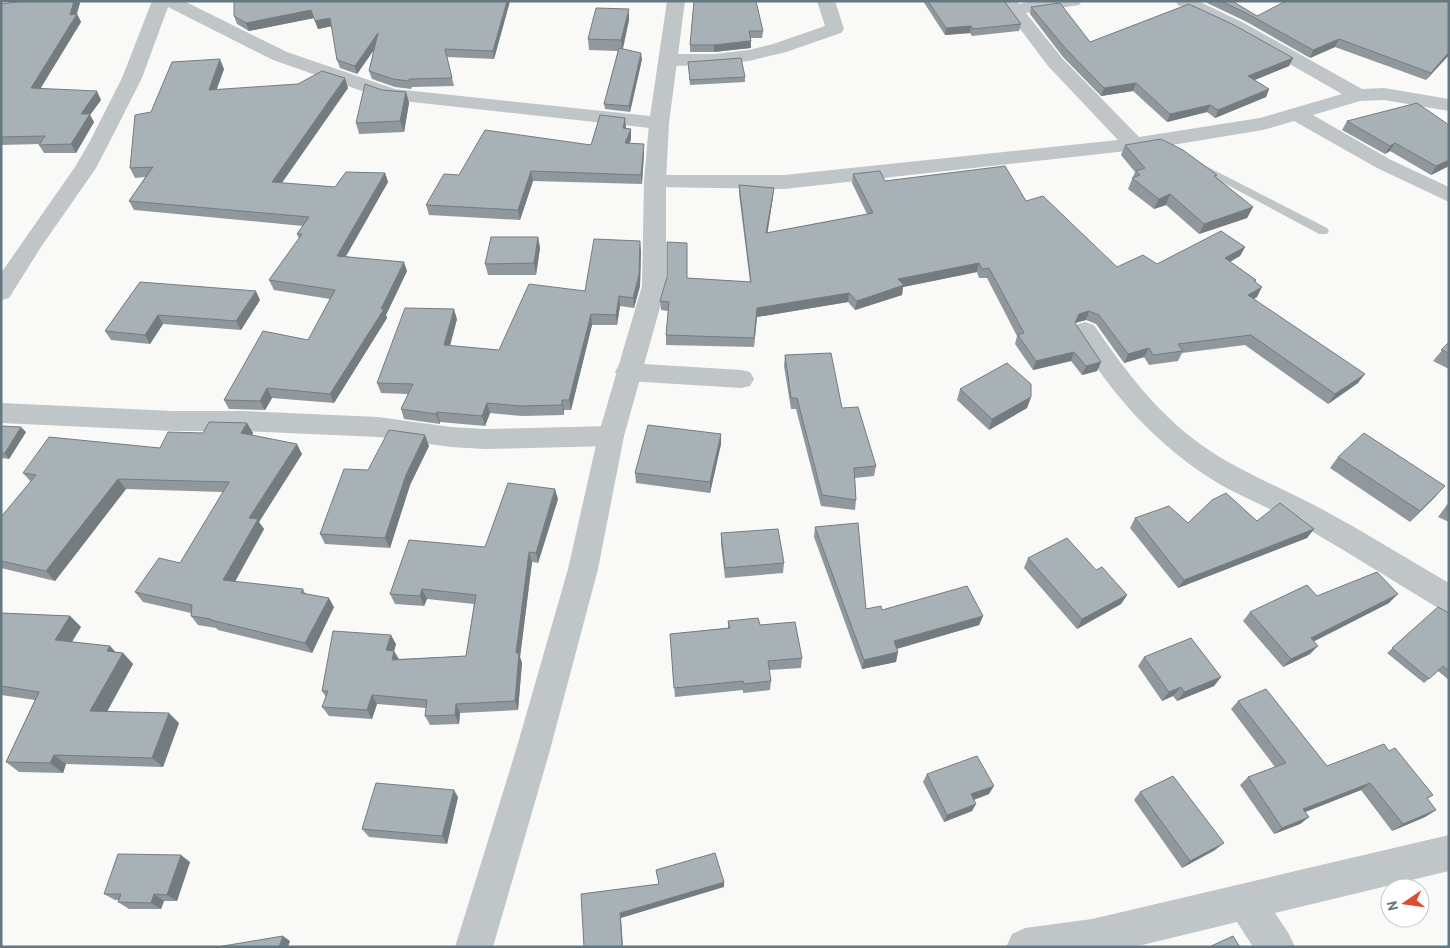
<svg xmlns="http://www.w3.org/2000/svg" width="1450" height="948" font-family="Barlow,sans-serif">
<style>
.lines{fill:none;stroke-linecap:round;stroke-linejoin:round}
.service{fill:#c0c5c8;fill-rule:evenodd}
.minor{fill:#c0c5c8;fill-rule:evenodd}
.tertiary{fill:#c0c5c8;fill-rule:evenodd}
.wall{fill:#90989d}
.shaded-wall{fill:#757c7f}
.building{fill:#a7b1b6;stroke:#757c7f}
</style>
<rect width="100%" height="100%" fill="#f9f9f7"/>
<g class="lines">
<!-- service -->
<path class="service" d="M 1198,162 L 1327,228 L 1329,231 L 1327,234 L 1319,234 L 1194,167 L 1192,165 Z"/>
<!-- minor -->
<g class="minor">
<path d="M 152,1 L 184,1 L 287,52 L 395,89 L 659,117 L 666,119 L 669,123 L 666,127 L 659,129 L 385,99 L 273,60 L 168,7 L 142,78 L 109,143 L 96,168 L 41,247 L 9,298 L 1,300 L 1,273 L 75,167 L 89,143 L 122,78 Z"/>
<path d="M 817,1 L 835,1 L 844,29 L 841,33 L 786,52 L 749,61 L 714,65 L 668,66 L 661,64 L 659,60 L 661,56 L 668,54 L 714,54 L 749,50 L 773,44 L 825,26 Z"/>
<path d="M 999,1 L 1017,1 L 1019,4 L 1034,1 L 1082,1 L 1079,5 L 1073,6 L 1026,13 L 1062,58 L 1139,137 L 1260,118 L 1342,94 L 1232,31 L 1178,5 L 1175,1 L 1198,1 L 1244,23 L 1362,89 L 1384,88 L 1449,99 L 1449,111 L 1384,100 L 1360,101 L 1313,115 L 1391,160 L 1449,187 L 1449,202 L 1377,168 L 1294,121 L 1263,130 L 1154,148 L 784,189 L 655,187 L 647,186 L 644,181 L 647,176 L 655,175 L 784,175 L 1118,140 L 1048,66 Z"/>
<path d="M 1085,322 L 1094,325 C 1124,369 1156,412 1200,444 C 1235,469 1275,485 1314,505 C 1360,529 1404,557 1449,583 L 1449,612 L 1438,608 C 1391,580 1344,549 1295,522 C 1271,509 1245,498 1221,485 C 1158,448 1110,393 1073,331 L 1076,325 Z"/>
<path d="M 628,363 L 741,370 L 750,372 L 754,379 L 750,386 L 741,388 L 628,381 L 619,379 L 615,372 L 619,365 Z"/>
<path d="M 1,403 L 173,411 L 242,411 L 378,417 L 451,427 L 485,429 L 611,426 L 620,429 L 624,436 L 620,443 L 611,446 L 485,449 L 451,447 L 378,437 L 242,431 L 173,431 L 1,423 Z"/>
<path d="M 1449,835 L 1449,871 L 1275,913 L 1289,934 L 1295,947 L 1253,947 L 1237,922 L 1134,947 L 1006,947 L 1012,934 L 1025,928 L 1092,919 Z"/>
</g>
<!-- tertiary -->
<path class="tertiary" d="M 667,1 L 685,1 L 669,123 L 666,181 L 666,286 L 624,436 L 598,569 L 550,750 L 493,947 L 455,947 L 516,750 L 568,569 L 598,436 L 642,286 L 644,181 L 649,123 Z"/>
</g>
<!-- wall -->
<g class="wall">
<path d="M 234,1 L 510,1 L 494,59 L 447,57 L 454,86 L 412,87 L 411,89 L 395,87 L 372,79 L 369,71 L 374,50 L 357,74 L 340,68 L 337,60 L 332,26 L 318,29 L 314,18 L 249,31 L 237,24 L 234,16 Z"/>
<path d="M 694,1 L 763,31 L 762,38 L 751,38 L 751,48 L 749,48 L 714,52 L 690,52 L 690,45 Z"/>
<path d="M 923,1 L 1004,1 L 1021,24 L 1019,31 L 972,36 L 970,33 L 945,35 Z"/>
<path d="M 1208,1 L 1232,1 L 1257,16 L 1449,2 L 1449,55 L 1426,80 L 1335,47 L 1310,58 L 1245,21 L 1207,3 Z"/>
<path d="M 80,3 L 77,14 L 81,22 L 40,88 L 101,100 L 90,115 L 94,122 L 76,153 L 44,153 L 39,145 L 40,144 L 1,145 L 1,4 Z"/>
<path d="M 1031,7 L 1090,42 L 1293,58 L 1289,66 L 1254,80 L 1269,89 L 1266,97 L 1215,118 L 1207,112 L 1167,122 L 1133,91 L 1101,96 L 1063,57 L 1030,14 Z"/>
<path d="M 629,20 L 623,49 L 642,59 L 630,112 L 605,109 L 604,104 L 618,51 L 589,50 L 588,39 Z"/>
<path d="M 688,62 L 745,77 L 745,82 L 690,85 Z"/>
<path d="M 224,69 L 216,90 L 348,88 L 282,183 L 335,187 L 385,173 L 388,182 L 346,256 L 407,271 L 386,315 L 387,318 L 334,403 L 272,398 L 265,410 L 229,409 L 224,400 L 308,340 L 330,299 L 274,290 L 269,280 L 299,239 L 297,234 L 303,226 L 134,210 L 129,201 L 145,177 L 135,178 L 130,168 L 151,112 Z"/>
<path d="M 382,90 L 406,92 L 409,103 L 404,132 L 359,134 L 356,123 Z"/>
<path d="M 1347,121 L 1449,125 L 1449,166 L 1431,175 L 1390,151 L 1385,154 L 1342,130 Z"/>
<path d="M 626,127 L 626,129 L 631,129 L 631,139 L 630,143 L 644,153 L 642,184 L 533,181 L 520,220 L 429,215 L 426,205 L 591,145 Z"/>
<path d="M 1125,145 L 1216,177 L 1253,207 L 1247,218 L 1199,234 L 1166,205 L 1154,209 L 1128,189 L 1135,172 L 1121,155 Z"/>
<path d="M 853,174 L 885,181 L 1026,201 L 1117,267 L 1157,264 L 1245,247 L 1240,256 L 1230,262 L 1256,280 L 1255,282 L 1257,297 L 1254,299 L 1358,383 L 1328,404 L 1245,345 L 1182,353 L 1178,361 L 1149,365 L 1144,357 L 1124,363 L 1096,324 L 1086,320 L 1075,323 L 1101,362 L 1097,371 L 1082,375 L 1071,361 L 1033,370 L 1015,344 L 1017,336 L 987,278 L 979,278 L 977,272 L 903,287 L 902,295 L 855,310 L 848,302 L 757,317 L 754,347 L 666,345 L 666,335 L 668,311 L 661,310 L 660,301 L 687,278 L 750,282 L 739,194 L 739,185 L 773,197 L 767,233 L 867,214 L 852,183 Z"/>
<path d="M 538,237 L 540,248 L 536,275 L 488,275 L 485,264 Z"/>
<path d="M 641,251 L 640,286 L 634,308 L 620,306 L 617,325 L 592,325 L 571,410 L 564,410 L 564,415 L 522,416 L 490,413 L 485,426 L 440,422 L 440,424 L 404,419 L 401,409 L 408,394 L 381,393 L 377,383 L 457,319 L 450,346 L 499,350 Z"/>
<path d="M 140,282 L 260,300 L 241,330 L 163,324 L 150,344 L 111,340 L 105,331 Z"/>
<path d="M 1449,342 L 1449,369 L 1433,361 Z"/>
<path d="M 785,355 L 842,408 L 876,466 L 874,476 L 855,478 L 856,500 L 855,510 L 821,506 L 796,409 L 791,409 L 784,366 Z"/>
<path d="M 960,389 L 1031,397 L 1027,408 L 989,430 L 957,400 Z"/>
<path d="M 247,423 L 253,433 L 252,435 L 302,454 L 259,522 L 264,529 L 235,582 L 303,589 L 305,593 L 334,607 L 312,653 L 218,630 L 216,628 L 198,625 L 191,616 L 191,613 L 143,602 L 135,592 L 180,563 L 223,492 L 126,489 L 55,581 L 1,568 L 1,517 L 31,482 L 23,473 L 160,448 L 203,433 Z"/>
<path d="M 1,426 L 26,432 L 9,459 L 1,458 Z"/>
<path d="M 721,444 L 710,493 L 636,483 L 635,473 Z"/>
<path d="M 429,446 L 410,485 L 390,548 L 325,544 L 320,534 L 368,470 Z"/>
<path d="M 1338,457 L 1436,496 L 1410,522 L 1330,468 Z"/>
<path d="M 558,499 L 538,563 L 532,562 L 520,657 L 522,663 L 518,710 L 460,713 L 459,724 L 430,725 L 425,716 L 426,708 L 377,704 L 372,719 L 329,716 L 322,707 L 326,697 L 322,691 L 396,644 L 394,651 L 399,659 L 466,656 L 474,604 L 427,599 L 424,606 L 395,604 L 390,594 L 485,547 Z"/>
<path d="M 1449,502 L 1449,522 L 1438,517 Z"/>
<path d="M 1135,518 L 1188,523 L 1257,521 L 1314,529 L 1307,538 L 1178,588 L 1130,528 Z"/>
<path d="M 815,527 L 866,609 L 983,616 L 979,625 L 897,649 L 896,662 L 862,669 L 814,537 Z"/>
<path d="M 721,533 L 784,563 L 783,573 L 725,578 L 721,544 Z"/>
<path d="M 1028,558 L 1096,570 L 1127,595 L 1121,604 L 1077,629 L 1024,568 Z"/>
<path d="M 1317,596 L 1389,603 L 1314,641 L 1310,654 L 1283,667 L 1243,621 L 1250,612 Z"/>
<path d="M 1438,607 L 1449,613 L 1449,680 L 1438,671 L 1424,683 L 1387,653 Z"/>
<path d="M 1,613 L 70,616 L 81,627 L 72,642 L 110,646 L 115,652 L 123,653 L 133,664 L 107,711 L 179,723 L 163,767 L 66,764 L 63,773 L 19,772 L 6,762 L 35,700 L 1,695 Z"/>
<path d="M 728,621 L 760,625 L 802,658 L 801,668 L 769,670 L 771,681 L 770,690 L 743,693 L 743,690 L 675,697 L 670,634 L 728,628 Z"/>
<path d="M 1144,657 L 1221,677 L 1214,686 L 1177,701 L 1173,696 L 1162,701 L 1138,666 Z"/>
<path d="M 1238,701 L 1327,766 L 1389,751 L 1433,795 L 1427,799 L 1436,810 L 1425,817 L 1392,831 L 1361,790 L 1305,812 L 1309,817 L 1300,824 L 1274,834 L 1240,785 L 1248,777 L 1275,767 L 1231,709 Z"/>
<path d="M 927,774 L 989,794 L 974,800 L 972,811 L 944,822 L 923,782 Z"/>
<path d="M 1140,792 L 1215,850 L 1182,868 L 1134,800 Z"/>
<path d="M 458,797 L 447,844 L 369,837 L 362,829 Z"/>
<path d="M 190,862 L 177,901 L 164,901 L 161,909 L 129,909 L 118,902 L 119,900 L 115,900 L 104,894 Z"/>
</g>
<!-- shaded-wall -->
<g class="shaded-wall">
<path d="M 74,1 L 79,1 L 80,3 L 76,15 L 77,14 L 81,22 L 36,96 L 31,88 L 70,15 Z"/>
<path d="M 507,1 L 510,1 L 494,59 L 493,51 Z"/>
<path d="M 629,9 L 629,20 L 622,51 L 621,40 Z"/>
<path d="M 311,10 L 314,18 L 249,31 L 246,23 Z"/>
<path d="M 330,18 L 333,26 L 318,29 L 315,21 Z"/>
<path d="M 971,26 L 970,33 L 945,35 L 946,28 Z"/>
<path d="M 378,33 L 380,41 L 357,74 L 355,66 Z"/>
<path d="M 1339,39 L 1335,47 L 1310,58 L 1313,50 Z"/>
<path d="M 751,41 L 751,48 L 714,52 L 714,45 Z"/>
<path d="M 1449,52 L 1449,55 L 1426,80 L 1431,73 Z"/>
<path d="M 641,53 L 642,59 L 630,112 L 629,106 Z"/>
<path d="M 1293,58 L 1289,66 L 1245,84 L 1248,76 Z"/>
<path d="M 220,59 L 224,69 L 213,100 L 209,90 Z"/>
<path d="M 345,78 L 348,88 L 276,191 L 272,182 Z"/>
<path d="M 1136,83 L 1133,91 L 1101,96 L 1104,88 Z"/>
<path d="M 1269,89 L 1266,97 L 1215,118 L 1218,110 Z"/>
<path d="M 97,91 L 101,100 L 90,115 L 94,122 L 76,153 L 71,144 L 81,114 Z"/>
<path d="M 406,92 L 409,103 L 404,132 L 400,121 Z"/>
<path d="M 1210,105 L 1207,112 L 1167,122 L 1170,114 Z"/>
<path d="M 625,118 L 626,127 L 624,138 L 623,128 Z"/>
<path d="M 631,129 L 631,139 L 625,153 L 625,143 Z"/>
<path d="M 1395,143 L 1390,151 L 1385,154 L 1390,146 Z"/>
<path d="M 644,144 L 644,153 L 642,184 L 641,175 Z"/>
<path d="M 1449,160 L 1449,166 L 1431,175 L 1436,166 Z"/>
<path d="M 531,171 L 533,181 L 520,220 L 518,210 Z"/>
<path d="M 385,173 L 388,182 L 341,265 L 337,256 Z"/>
<path d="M 774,188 L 773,197 L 766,243 L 766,233 Z"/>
<path d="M 1170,194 L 1166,205 L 1154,209 L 1159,199 Z"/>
<path d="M 1253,207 L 1247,218 L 1199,234 L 1204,224 Z"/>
<path d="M 538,237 L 540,248 L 536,275 L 534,263 Z"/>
<path d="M 640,241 L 641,251 L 640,286 L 634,308 L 633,298 Z"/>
<path d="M 1245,247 L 1240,256 L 1220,267 L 1225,258 Z"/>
<path d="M 404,262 L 407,271 L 386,315 L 387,318 L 334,403 L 330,394 L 381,309 Z"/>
<path d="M 979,263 L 977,272 L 903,287 L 902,295 L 855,310 L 857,301 L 898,279 Z"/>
<path d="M 1262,287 L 1257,297 L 1243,304 L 1248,295 Z"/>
<path d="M 256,291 L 260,300 L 241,330 L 236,321 Z"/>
<path d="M 849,293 L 848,302 L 757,317 L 754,347 L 757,308 Z"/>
<path d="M 619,296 L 620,306 L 617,325 L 616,315 Z"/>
<path d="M 454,309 L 457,319 L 447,356 L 444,345 Z"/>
<path d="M 1089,311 L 1086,320 L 1075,323 L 1071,332 L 1079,314 Z"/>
<path d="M 591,314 L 592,325 L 571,410 L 569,400 Z"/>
<path d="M 158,315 L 163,324 L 150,344 L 145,335 Z"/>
<path d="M 1149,348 L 1144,357 L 1124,363 L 1128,354 Z"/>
<path d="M 1074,352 L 1071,361 L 1033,370 L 1036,361 Z"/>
<path d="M 1101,362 L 1097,371 L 1082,375 L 1086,366 Z"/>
<path d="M 1365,374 L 1358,383 L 1328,404 L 1335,394 Z"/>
<path d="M 267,388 L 272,398 L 265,410 L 260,401 Z"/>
<path d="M 1031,397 L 1027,408 L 989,430 L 992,419 Z"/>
<path d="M 562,400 L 564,410 L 564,415 L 562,405 Z"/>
<path d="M 487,403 L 490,413 L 485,426 L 482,416 Z"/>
<path d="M 437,412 L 440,422 L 440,424 L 436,414 Z"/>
<path d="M 247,423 L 253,433 L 248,444 L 241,433 Z"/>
<path d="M 21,427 L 26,432 L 9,459 L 5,453 Z"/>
<path d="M 721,434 L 721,444 L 710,493 L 710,482 Z"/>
<path d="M 425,435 L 429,446 L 410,485 L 390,548 L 385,538 L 406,475 Z"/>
<path d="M 297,444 L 302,454 L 259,522 L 264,529 L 230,590 L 223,580 L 249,518 Z"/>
<path d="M 118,479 L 126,489 L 55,581 L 46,571 Z"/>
<path d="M 1445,486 L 1436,496 L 1410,522 L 1420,511 Z"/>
<path d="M 555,489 L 558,499 L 538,563 L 536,553 Z"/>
<path d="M 1314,529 L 1307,538 L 1178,588 L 1184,580 Z"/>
<path d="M 529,552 L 532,562 L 520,657 L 522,663 L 518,710 L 515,701 L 516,653 Z"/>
<path d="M 422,589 L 427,599 L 424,606 L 420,596 Z"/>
<path d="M 1398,594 L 1389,603 L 1303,647 L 1311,638 Z"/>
<path d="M 1127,595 L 1121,604 L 1077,629 L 1082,619 Z"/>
<path d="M 329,598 L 334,607 L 312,653 L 305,643 Z"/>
<path d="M 70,616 L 81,627 L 66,651 L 55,640 Z"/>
<path d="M 983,616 L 979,625 L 892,650 L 894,641 Z"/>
<path d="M 391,635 L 396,644 L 392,659 L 386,650 Z"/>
<path d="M 110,646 L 120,657 L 107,651 Z"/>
<path d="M 1318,646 L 1310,654 L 1283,667 L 1291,659 Z"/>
<path d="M 394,651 L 399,660 L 392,660 Z"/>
<path d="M 898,652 L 896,662 L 862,669 L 864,660 Z"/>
<path d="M 123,653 L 133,664 L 102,721 L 90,711 Z"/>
<path d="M 1221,677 L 1214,686 L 1177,701 L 1184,692 Z"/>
<path d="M 1181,687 L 1173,696 L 1162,701 L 1169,692 Z"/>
<path d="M 372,695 L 377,704 L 372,719 L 367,710 Z"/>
<path d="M 456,704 L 460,713 L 459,724 L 455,715 Z"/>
<path d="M 169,713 L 179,723 L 163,767 L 152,758 Z"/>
<path d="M 54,755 L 66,764 L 63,773 L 50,763 Z"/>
<path d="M 1370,783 L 1361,790 L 1295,816 L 1303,809 Z"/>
<path d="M 994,786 L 989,794 L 967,802 L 971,794 Z"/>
<path d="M 454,790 L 458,797 L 447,844 L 442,836 Z"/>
<path d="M 976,804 L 972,811 L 944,822 L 947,815 Z"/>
<path d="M 1436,810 L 1425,817 L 1392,831 L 1403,824 Z"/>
<path d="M 1309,817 L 1300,824 L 1274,834 L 1282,828 Z"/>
<path d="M 1224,843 L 1215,850 L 1182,868 L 1190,861 Z"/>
<path d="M 181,855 L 190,862 L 177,901 L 167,895 Z"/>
<path d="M 724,882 L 724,887 L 621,918 L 623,947 L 622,947 L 620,913 Z"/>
<path d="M 154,894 L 164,901 L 161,909 L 151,903 Z"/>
<path d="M 283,936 L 290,941 L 288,947 L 279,947 Z"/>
</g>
<!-- building -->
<g class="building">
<path d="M 25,1 L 74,1 L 70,15 L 77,14 L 31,88 L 97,91 L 81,114 L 90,114 L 71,144 L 39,145 L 45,136 L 1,137 L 1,4 Z"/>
<path d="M 234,1 L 507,1 L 493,51 L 445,49 L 452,78 L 409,79 L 409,81 L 393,79 L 369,71 L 378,33 L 355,66 L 337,60 L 330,18 L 315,21 L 311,10 L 246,23 L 234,16 Z"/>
<path d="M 694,1 L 756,1 L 763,31 L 749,31 L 751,41 L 749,41 L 714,45 L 690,45 Z"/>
<path d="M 928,1 L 1004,1 L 1021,24 L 973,29 L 971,26 L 946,28 Z"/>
<path d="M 1221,1 L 1232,1 L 1257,16 L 1286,1 L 1447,1 L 1449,2 L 1449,52 L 1431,73 L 1339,39 L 1313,50 L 1248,14 Z"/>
<path d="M 1060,3 L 1090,42 L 1189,4 L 1234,25 L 1293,58 L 1248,76 L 1269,89 L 1218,110 L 1210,105 L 1170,114 L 1136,83 L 1104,88 L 1066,49 L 1031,7 Z"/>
<path d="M 596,8 L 629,9 L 621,40 L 588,39 Z"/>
<path d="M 619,48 L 641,53 L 629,106 L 604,104 Z"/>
<path d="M 741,58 L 745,77 L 690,80 L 688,62 Z"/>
<path d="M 220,59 L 209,90 L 298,84 L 322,71 L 345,78 L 272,182 L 335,187 L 346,172 L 385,173 L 337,256 L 404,262 L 381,309 L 384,309 L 330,394 L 267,388 L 260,401 L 224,400 L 263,331 L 308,340 L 335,290 L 269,280 L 302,234 L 297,234 L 309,217 L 129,201 L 153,167 L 130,168 L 135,115 L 151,112 L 172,62 Z"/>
<path d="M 365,84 L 382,90 L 406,92 L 400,121 L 356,123 Z"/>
<path d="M 1417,103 L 1449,125 L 1449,160 L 1436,166 L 1395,143 L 1390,146 L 1347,121 Z"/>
<path d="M 600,115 L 625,118 L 623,128 L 631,129 L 625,143 L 644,144 L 641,175 L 531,171 L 518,210 L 426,205 L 444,174 L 459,175 L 485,130 L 591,145 Z"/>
<path d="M 1161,139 L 1183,150 L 1217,175 L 1214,176 L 1253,207 L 1204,224 L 1170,194 L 1159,199 L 1132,178 L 1140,175 L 1136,171 L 1145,168 L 1125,145 Z"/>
<path d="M 1005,166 L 1026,201 L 1043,196 L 1117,267 L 1143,255 L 1157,264 L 1221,231 L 1245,247 L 1225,258 L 1256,280 L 1254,281 L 1262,287 L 1248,295 L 1365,374 L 1335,394 L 1251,335 L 1178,344 L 1183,351 L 1153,355 L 1149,348 L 1128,354 L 1099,315 L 1089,311 L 1079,314 L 1075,323 L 1101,362 L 1086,366 L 1074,352 L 1036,361 L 1018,335 L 1024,333 L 989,268 L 982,269 L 979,263 L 898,279 L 904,285 L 857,301 L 849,293 L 757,308 L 754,338 L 666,335 L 669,302 L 660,301 L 667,277 L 667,242 L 687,243 L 687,278 L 751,282 L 739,185 L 774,188 L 766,233 L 873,213 L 853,174 L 880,171 L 885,181 Z"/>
<path d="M 491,237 L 538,237 L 534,263 L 485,264 Z"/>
<path d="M 594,239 L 640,241 L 639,275 L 633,298 L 619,296 L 616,315 L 591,314 L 569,400 L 562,400 L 562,405 L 520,406 L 487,403 L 482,416 L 437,412 L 436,414 L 401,409 L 413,384 L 377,383 L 405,308 L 454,309 L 444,345 L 499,350 L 529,284 L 585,291 Z"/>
<path d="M 140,282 L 256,291 L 236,321 L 158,315 L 145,335 L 105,331 Z"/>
<path d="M 1449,342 L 1449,353 L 1441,350 Z"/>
<path d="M 831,353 L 842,408 L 858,407 L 876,466 L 854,468 L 856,500 L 822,495 L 797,398 L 791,398 L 785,355 Z"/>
<path d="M 1007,363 L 1031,384 L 1031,397 L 992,419 L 960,389 Z"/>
<path d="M 209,422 L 247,423 L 241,433 L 297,444 L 249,518 L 258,519 L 223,580 L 303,589 L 301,593 L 329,598 L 305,643 L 211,620 L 211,619 L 191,616 L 192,605 L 135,592 L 159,558 L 180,563 L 229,482 L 118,479 L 46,571 L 1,561 L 1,517 L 36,475 L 23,473 L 49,437 L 160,448 L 168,432 L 203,433 Z"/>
<path d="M 648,425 L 721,434 L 710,482 L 635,473 Z"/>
<path d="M 1,426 L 21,427 L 5,453 L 1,453 Z"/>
<path d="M 389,430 L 425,435 L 406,475 L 385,538 L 320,534 L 344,469 L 368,470 Z"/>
<path d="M 1364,433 L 1445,486 L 1420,511 L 1338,457 Z"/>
<path d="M 508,483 L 555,489 L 536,553 L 529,552 L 516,653 L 519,653 L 515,701 L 456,704 L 455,715 L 425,716 L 427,700 L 372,695 L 367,710 L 322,707 L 328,691 L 322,691 L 333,631 L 391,635 L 386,650 L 394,651 L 392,660 L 466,656 L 476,595 L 422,589 L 420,596 L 390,594 L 409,540 L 485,547 Z"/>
<path d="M 1226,493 L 1257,521 L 1280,503 L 1314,529 L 1184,580 L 1135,518 L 1169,506 L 1188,523 L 1212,500 Z"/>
<path d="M 1449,505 L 1449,510 L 1446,509 Z"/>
<path d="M 858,523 L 866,609 L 881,606 L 882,610 L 967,586 L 983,616 L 894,641 L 898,652 L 864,660 L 815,527 Z"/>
<path d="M 778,529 L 784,563 L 725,568 L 721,533 Z"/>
<path d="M 1067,538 L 1096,570 L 1102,567 L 1127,595 L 1082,619 L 1028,558 Z"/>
<path d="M 1377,572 L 1398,594 L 1311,638 L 1318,646 L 1291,659 L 1250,612 L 1307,585 L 1317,596 Z"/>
<path d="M 1438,607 L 1449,613 L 1449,671 L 1443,666 L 1429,679 L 1392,648 Z"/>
<path d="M 1,613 L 70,616 L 55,640 L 110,646 L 107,651 L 123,653 L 90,711 L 169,713 L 152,758 L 54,755 L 50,763 L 6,762 L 39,692 L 1,686 Z"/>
<path d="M 758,618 L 760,625 L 795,622 L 802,658 L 768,661 L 771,681 L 744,684 L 743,681 L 674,688 L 670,634 L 730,628 L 728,621 Z"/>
<path d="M 1191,638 L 1221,677 L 1184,692 L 1181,687 L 1169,692 L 1144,657 Z"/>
<path d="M 1266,689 L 1327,766 L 1384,744 L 1389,751 L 1395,748 L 1433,795 L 1427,798 L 1436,810 L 1403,824 L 1370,783 L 1303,809 L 1309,817 L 1282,828 L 1248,777 L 1286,763 L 1238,701 Z"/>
<path d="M 977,756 L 994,786 L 971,794 L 976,804 L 947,815 L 927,774 Z"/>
<path d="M 1173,776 L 1224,843 L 1190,861 L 1140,792 Z"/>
<path d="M 376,783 L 454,790 L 442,836 L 362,829 Z"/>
<path d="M 715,853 L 724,882 L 620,913 L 622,947 L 584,947 L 581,894 L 659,884 L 656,870 Z"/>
<path d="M 118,854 L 181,855 L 167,895 L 154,894 L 151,903 L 118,902 L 121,894 L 104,894 Z"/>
<path d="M 283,936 L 279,947 L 217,947 Z"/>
<path d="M 1233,936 L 1240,947 L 1209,947 Z"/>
</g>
<!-- border -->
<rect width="1450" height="948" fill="none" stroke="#657780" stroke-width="5"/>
<!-- north arrow -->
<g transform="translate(1405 903) rotate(257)"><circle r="24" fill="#ffffff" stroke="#c1c9cc"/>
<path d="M0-4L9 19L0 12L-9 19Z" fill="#dc4b34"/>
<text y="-8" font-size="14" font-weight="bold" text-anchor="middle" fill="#657780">N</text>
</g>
</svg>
